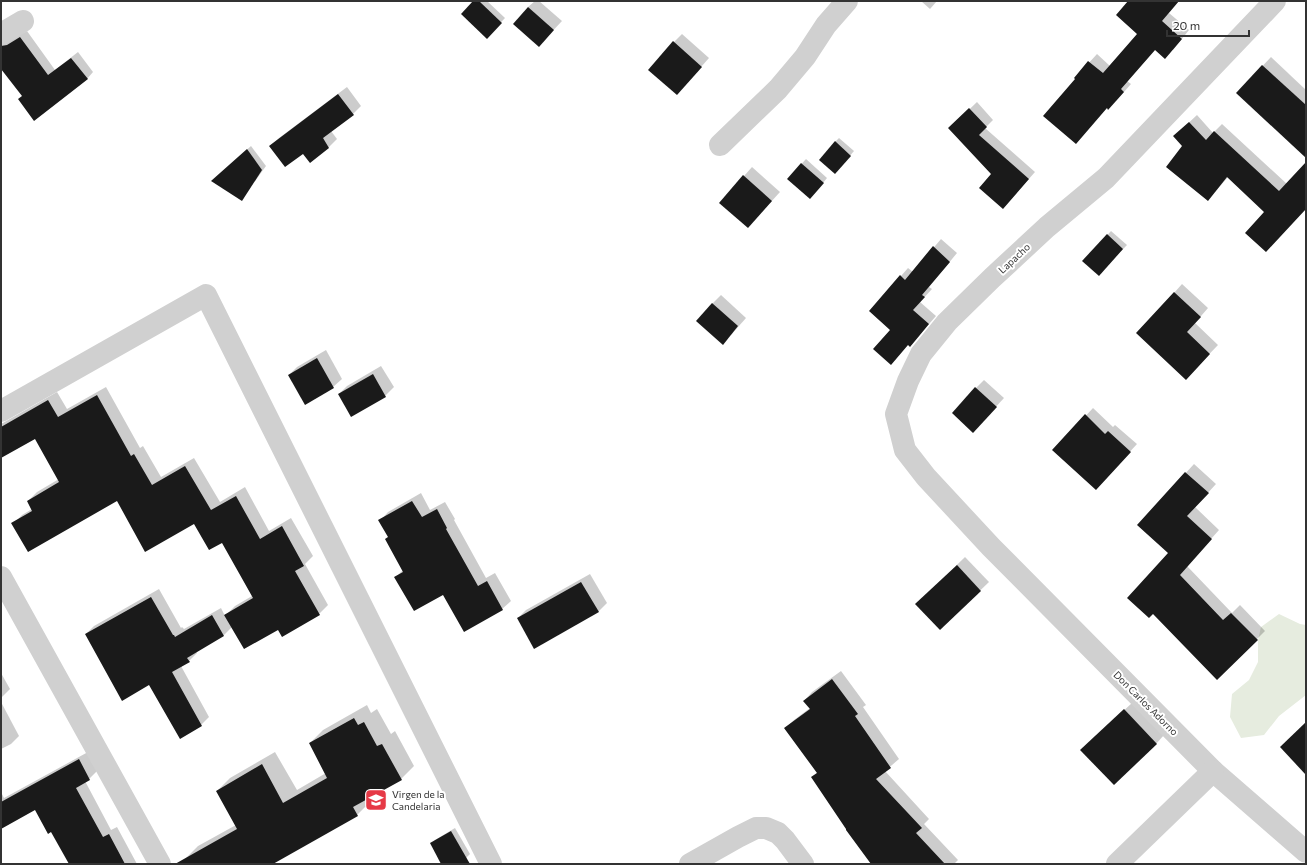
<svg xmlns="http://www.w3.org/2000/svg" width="1307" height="865" font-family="Commissioner,sans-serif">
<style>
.green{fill:#e6ecdf}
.shadow{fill:#0003}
.building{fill:#1a1a1a}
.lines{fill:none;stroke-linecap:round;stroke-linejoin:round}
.minor{stroke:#d0d0d0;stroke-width:22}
.labels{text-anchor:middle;stroke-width:4;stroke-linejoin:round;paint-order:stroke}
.street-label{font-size:10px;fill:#333;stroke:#fff}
.poi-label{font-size:10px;fill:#333;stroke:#fff;text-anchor:start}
</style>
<rect width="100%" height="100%" fill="#fff"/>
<!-- green -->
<path class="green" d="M 1279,614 L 1300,624 L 1306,625 L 1306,695 L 1279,716 L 1264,735 L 1241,738 L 1230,717 L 1232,694 L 1249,680 L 1258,662 L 1258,640 L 1261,627 Z"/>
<!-- shadow -->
<g class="shadow">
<path d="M 475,1 L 487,1 L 505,18 L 487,37 Z"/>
<path d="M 535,1 L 539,1 L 562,21 L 547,37 L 528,7 Z"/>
<path d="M 921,1 L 937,1 L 930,9 Z"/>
<path d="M 1129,1 L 1179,1 L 1169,13 L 1189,30 L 1173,50 L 1156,49 L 1127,81 L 1131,84 L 1116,101 L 1075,78 L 1097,54 L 1110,66 L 1139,34 Z"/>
<path d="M 27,31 L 55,70 L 78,52 L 93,72 L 87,79 L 23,96 L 1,67 L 1,44 Z"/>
<path d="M 682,34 L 709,58 L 685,85 L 674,42 Z"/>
<path d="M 1271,57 L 1306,90 L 1306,122 L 1237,93 Z"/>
<path d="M 347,87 L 361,106 L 353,114 L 331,131 L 337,139 L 329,147 L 310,161 L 303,152 L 270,146 L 279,138 Z"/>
<path d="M 977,102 L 993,120 L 985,128 L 1035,172 L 1003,208 L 993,174 L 950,128 Z"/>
<path d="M 1197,115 L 1213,133 L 1222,124 L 1287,184 L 1306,164 L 1306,208 L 1266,212 L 1228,177 L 1215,192 L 1184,146 L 1182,129 Z"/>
<path d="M 839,138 L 854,151 L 839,169 L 835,142 Z"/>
<path d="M 251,146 L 266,166 L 242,199 L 216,177 Z"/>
<path d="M 806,159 L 827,178 L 814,194 L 788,179 Z"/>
<path d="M 752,167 L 780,192 L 748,227 L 720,203 Z"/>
<path d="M 1111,231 L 1127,245 L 1103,270 L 1084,261 Z"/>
<path d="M 941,239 L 957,253 L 929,287 L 932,289 L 920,302 L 936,316 L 910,346 L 891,330 L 901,276 L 908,268 L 913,272 Z"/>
<path d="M 1182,284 L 1208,308 L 1195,323 L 1218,345 L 1194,370 L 1174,293 Z"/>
<path d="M 721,295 L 746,318 L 731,335 L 712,304 Z"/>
<path d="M 326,350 L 342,379 L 333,387 L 305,403 L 289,375 L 297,367 Z"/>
<path d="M 381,366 L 394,387 L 385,396 L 351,416 L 339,394 L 347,386 Z"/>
<path d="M 984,380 L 1004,398 L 981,423 L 976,388 Z"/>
<path d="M 106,387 L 140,448 L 143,446 L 161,477 L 194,458 L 220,502 L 245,487 L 269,531 L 291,518 L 313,556 L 305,564 L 328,605 L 319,614 L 278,629 L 232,627 L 224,635 L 196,651 L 197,653 L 189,661 L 181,666 L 209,717 L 201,725 L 86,634 L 94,626 L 159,589 L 181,628 L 182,627 L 184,629 L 221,608 L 225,616 L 235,606 L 252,596 L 223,542 L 194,523 L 117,500 L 13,524 L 22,515 L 32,509 L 28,501 L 37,492 L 59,479 L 36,438 L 1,457 L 1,424 L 57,392 L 67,409 Z"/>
<path d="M 1093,408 L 1113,427 L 1115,425 L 1137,444 L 1102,482 L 1054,450 Z"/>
<path d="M 1194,464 L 1216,484 L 1195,507 L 1219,530 L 1187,566 L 1232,613 L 1240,605 L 1265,631 L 1217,679 L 1170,553 L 1138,525 Z"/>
<path d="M 421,493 L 430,510 L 445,502 L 455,519 L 454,520 L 486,578 L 495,573 L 511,601 L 502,609 L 443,593 L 396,577 L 403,570 L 389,536 L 380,521 L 388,512 Z"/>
<path d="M 965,557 L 989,582 L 940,629 L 925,596 Z"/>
<path d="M 590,574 L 607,603 L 598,612 L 518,618 L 526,610 Z"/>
<path d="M 841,671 L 866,705 L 863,707 L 899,759 L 885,771 L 929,819 L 924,824 L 958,860 L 954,864 L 877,864 L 812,777 L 818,772 L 785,729 L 794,720 L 810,708 L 804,701 L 812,692 Z"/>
<path d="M 1,673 L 10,689 L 1,698 Z"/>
<path d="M 1,702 L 19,736 L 11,744 L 1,749 Z"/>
<path d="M 1133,702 L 1164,735 L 1156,744 L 1090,742 Z"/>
<path d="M 367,705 L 371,713 L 377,709 L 391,734 L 395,731 L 414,766 L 401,779 L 368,797 L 370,802 L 357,815 L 271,864 L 188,864 L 185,859 L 198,846 L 236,825 L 217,791 L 230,778 L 275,752 L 297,790 L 326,773 L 310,743 L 323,730 Z"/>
<path d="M 88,752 L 98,770 L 89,779 L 85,781 L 111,830 L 117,827 L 137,864 L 70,864 L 52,831 L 35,808 L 1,828 L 1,792 L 4,798 Z"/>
<path d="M 455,828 L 470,854 L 466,858 L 457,864 L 442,864 L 431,844 L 435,840 Z"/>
</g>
<!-- building -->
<g class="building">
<path d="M 473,1 L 479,1 L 502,23 L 487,39 L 461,14 Z"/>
<path d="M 1128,1 L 1179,1 L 1162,21 L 1182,39 L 1165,59 L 1155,50 L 1121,89 L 1124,92 L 1108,110 L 1107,108 L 1076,144 L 1043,116 L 1075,79 L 1074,78 L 1088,61 L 1103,73 L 1137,34 L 1116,15 Z"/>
<path d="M 528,7 L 554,30 L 539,47 L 513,24 Z"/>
<path d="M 20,37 L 48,75 L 71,58 L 88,79 L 34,121 L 18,99 L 22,96 L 1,69 L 1,46 L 7,45 Z"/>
<path d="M 673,41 L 702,67 L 677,95 L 648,70 Z"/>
<path d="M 1262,65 L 1306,105 L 1306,158 L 1236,93 Z"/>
<path d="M 338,94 L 354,115 L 323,138 L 329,148 L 310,163 L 303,154 L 285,167 L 269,146 Z"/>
<path d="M 969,108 L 987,127 L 979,135 L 1029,179 L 1003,209 L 979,188 L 991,174 L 948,128 Z"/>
<path d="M 1189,122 L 1206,140 L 1214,131 L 1279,191 L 1306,162 L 1306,209 L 1266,252 L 1245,233 L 1264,212 L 1227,177 L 1208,201 L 1166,167 L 1182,146 L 1173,136 Z"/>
<path d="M 835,141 L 851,156 L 835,174 L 819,160 Z"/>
<path d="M 247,149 L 262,170 L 242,201 L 211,181 Z"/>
<path d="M 801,163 L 824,183 L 810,199 L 787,179 Z"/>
<path d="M 743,175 L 772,201 L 748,228 L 719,203 Z"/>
<path d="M 1107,234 L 1123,249 L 1099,276 L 1082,261 Z"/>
<path d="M 933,246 L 950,262 L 922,295 L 925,297 L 913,310 L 929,324 L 910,347 L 908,345 L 891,365 L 873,349 L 890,330 L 869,311 L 900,275 L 905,280 Z"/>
<path d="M 1174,292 L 1201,317 L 1187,332 L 1210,354 L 1186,380 L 1136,333 Z"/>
<path d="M 712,303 L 738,326 L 723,345 L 696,321 Z"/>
<path d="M 317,358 L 334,388 L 305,405 L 288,375 Z"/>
<path d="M 373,374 L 386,397 L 351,417 L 338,394 Z"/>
<path d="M 975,387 L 997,407 L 973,433 L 952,413 Z"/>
<path d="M 97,395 L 131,456 L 134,454 L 152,485 L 185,466 L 211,510 L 236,496 L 260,539 L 282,526 L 304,566 L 295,571 L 320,615 L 282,637 L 278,630 L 244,649 L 224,615 L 253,598 L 222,543 L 209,550 L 194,524 L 145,552 L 117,501 L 28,552 L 11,523 L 32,511 L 27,501 L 59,482 L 35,439 L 1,458 L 1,427 L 48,400 L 58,417 Z"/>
<path d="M 1085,414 L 1105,434 L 1108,431 L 1131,452 L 1096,490 L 1052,450 Z"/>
<path d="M 1185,472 L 1209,493 L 1187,516 L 1212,539 L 1180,575 L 1223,620 L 1231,613 L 1258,640 L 1217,680 L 1153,614 L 1149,618 L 1127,598 L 1168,553 L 1137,525 Z"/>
<path d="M 412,501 L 422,517 L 437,509 L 447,528 L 446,529 L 478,586 L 487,581 L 503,610 L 464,632 L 443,595 L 414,611 L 394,577 L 403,572 L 385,539 L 388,537 L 378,520 Z"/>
<path d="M 957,565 L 981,591 L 940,630 L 915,604 Z"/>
<path d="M 581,582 L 599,612 L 534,649 L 517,618 Z"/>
<path d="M 151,597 L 173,635 L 174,635 L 175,637 L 212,615 L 224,636 L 187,658 L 190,662 L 172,672 L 202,726 L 180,739 L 149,685 L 122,701 L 85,634 Z"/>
<path d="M 832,679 L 858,714 L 855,716 L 891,768 L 876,779 L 922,828 L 916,833 L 945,864 L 871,864 L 846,830 L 846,829 L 811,777 L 817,773 L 784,728 L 810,709 L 803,701 Z"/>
<path d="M 1124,709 L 1157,744 L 1114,785 L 1080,750 Z"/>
<path d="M 354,718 L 358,725 L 364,722 L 377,746 L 382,744 L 402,780 L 353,807 L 358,816 L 273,864 L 175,864 L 237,829 L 216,791 L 262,764 L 283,803 L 327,778 L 309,743 Z"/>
<path d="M 1306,722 L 1306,775 L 1280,747 Z"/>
<path d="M 79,759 L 90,780 L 76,788 L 103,837 L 109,834 L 125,864 L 69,864 L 51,832 L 48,834 L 35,810 L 1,829 L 1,802 Z"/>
<path d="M 451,831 L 470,864 L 441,864 L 430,843 Z"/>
</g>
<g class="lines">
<!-- minor -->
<g class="minor">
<path d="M 1275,1 L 1106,178 L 1047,227 L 992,278 L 947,322 L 921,354 L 908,381 L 896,414 L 905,450 L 926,477 L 991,547 L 1213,771 L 1306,852"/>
<path d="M 1,34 L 23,21"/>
<path d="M 720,145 L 778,89 L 805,57 L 826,25 L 847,1"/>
<path d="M 1,411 L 206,295 L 491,864"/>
<path d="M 1,577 L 160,864"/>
<path d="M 690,864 L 738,837 L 756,828 L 766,828 L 778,833 L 785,840 L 803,864"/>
<path d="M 1117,864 L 1213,771"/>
</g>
</g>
<!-- icons -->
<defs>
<g id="school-square" transform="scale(1.15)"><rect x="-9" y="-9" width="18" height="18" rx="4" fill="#e63946" stroke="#fff"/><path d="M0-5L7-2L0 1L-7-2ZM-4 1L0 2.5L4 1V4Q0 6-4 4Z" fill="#fff"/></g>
</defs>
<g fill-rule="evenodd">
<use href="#school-square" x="376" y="800"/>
</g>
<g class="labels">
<!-- street labels -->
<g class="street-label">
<text transform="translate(1014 258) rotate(-43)" y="4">Lapacho</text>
<text transform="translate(1146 703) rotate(45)" y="4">Don Carlos Adorno</text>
</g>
<!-- poi labels -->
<g class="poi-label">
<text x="392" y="798">Virgen de la<tspan x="392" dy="12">Candelaria</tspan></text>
</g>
</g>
<!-- border -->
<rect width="1307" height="865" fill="none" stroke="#333333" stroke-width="4"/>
<!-- scale -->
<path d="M1167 30v6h82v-6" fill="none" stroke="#333333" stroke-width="2"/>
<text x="1173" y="30" font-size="12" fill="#333333" stroke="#ffffff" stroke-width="3" paint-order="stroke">20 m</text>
</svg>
